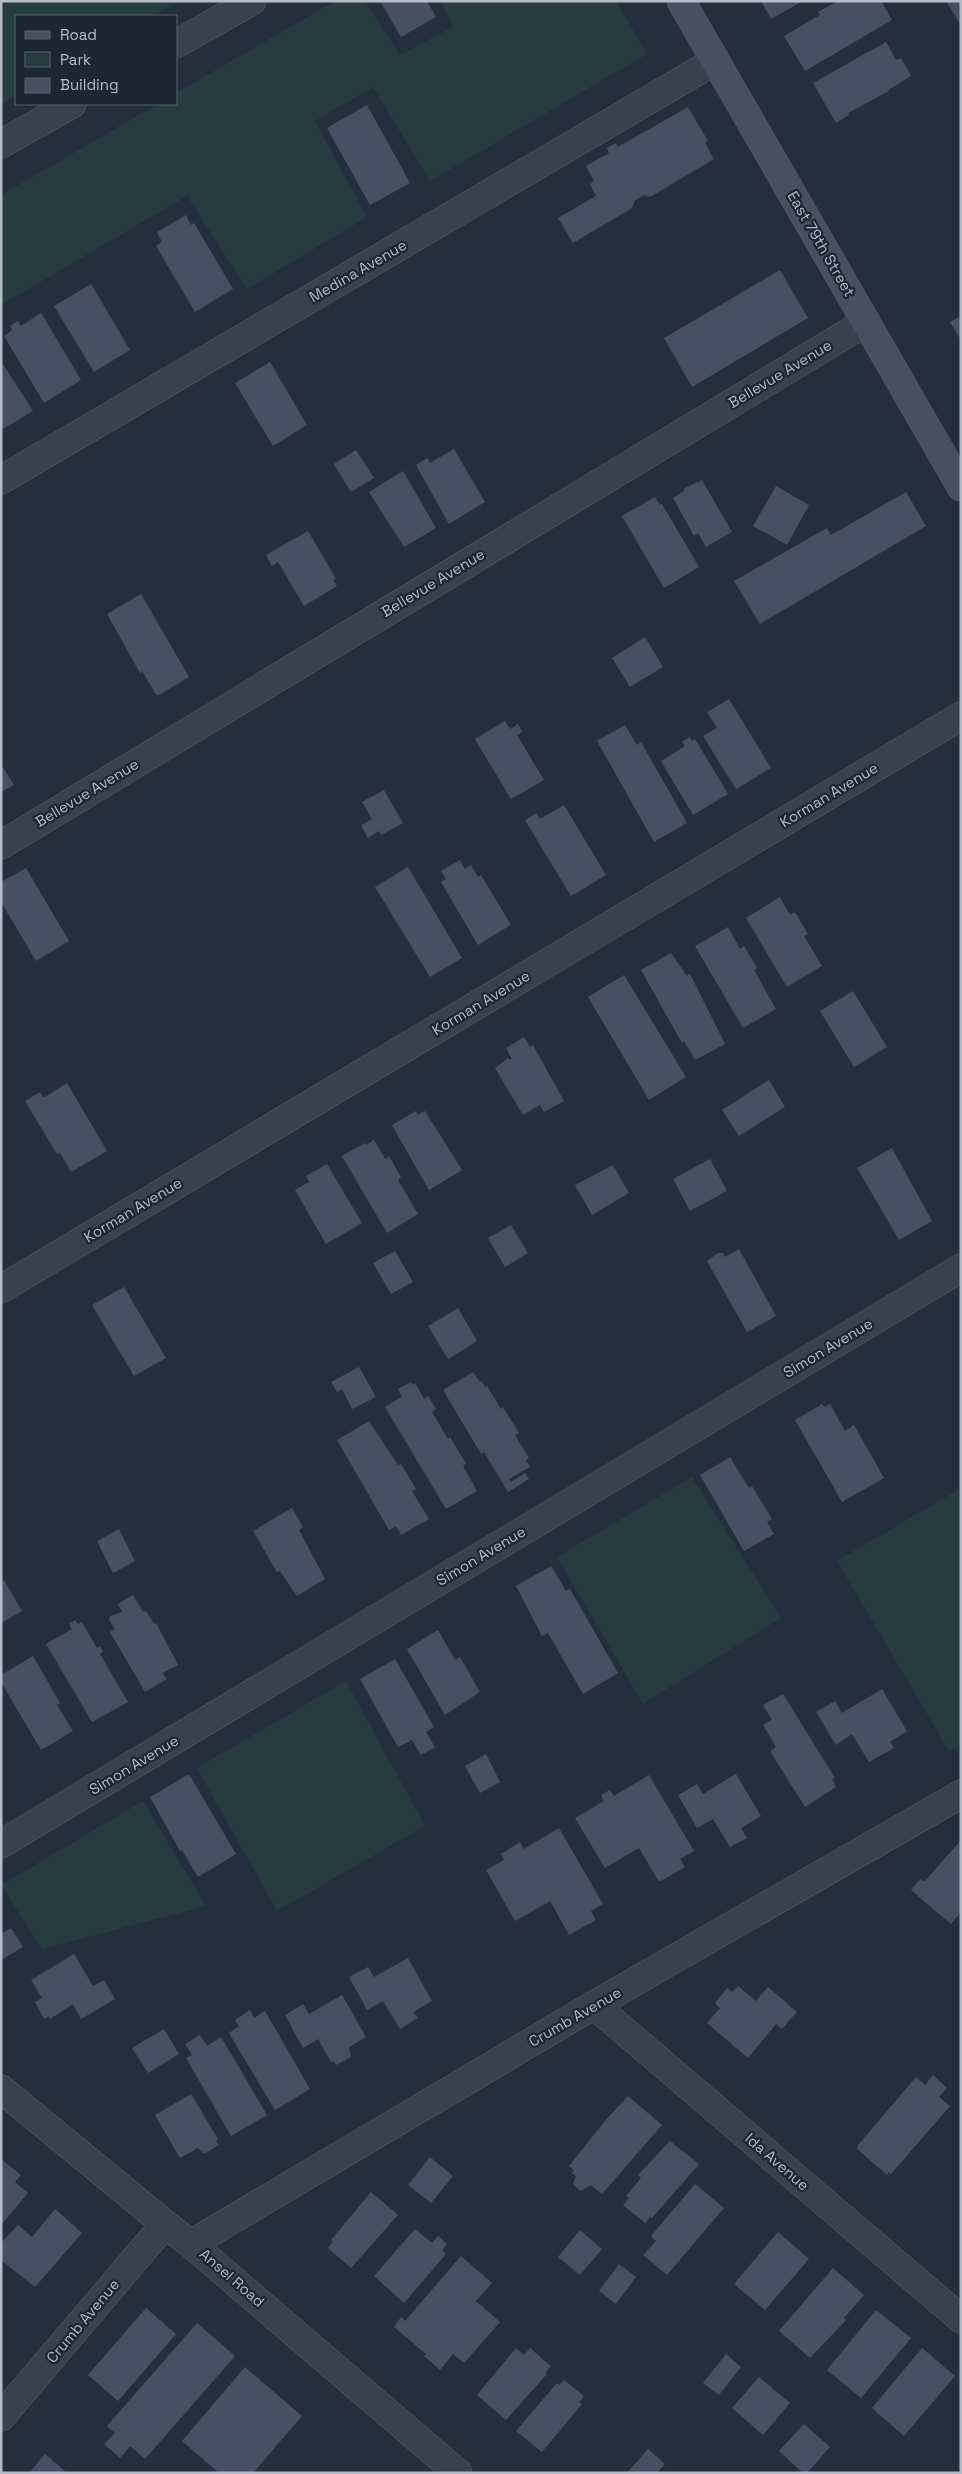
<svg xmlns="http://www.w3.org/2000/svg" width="962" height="2474" font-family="'Space Grotesk',sans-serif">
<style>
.green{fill:#263c3f}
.building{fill:#455162}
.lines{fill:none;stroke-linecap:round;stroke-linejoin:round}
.minor-casing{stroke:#565f6c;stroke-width:29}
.secondary-casing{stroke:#565f6c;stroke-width:29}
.minor{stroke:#38414e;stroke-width:28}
.secondary{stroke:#465061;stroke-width:28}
.labels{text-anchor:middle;stroke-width:4.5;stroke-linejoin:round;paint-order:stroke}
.street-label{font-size:15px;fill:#b4bcc9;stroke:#1d2633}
</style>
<rect width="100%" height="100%" fill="#242f3e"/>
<!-- green -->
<g class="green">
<path d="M 1,1 L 180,1 L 154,16 L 16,16 L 16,96 L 1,104 Z"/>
<path d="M 335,1 L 365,1 L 400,55 L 453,27 L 440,1 L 616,1 L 647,54 L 430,181 L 373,87 L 315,121 L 367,217 L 247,289 L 187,196 L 1,305 L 1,195 L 158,104 L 176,104 L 176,93 Z"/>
<path d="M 692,1477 L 781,1618 L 643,1704 L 557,1557 Z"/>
<path d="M 961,1488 L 961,1744 L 949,1751 L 837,1561 Z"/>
<path d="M 346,1681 L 425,1826 L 277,1911 L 197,1768 Z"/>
<path d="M 143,1801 L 206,1906 L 42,1949 L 1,1885 Z"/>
</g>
<!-- building -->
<g class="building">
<path d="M 380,1 L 427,1 L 436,17 L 401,37 Z"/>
<path d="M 761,1 L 803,1 L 771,19 Z"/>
<path d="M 838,1 L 843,3 L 846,1 L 881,1 L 892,20 L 805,71 L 784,36 L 820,15 L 818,12 Z"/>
<path d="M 946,1 L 961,1 L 961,25 Z"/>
<path d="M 886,42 L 896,60 L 901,58 L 911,76 L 888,90 L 889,91 L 848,113 L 849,115 L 836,123 L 813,83 Z"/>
<path d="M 367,105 L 410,183 L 370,205 L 327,128 Z"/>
<path d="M 688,107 L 708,141 L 705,143 L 714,159 L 650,197 L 644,195 L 635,200 L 632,208 L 573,243 L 558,218 L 596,196 L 590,184 L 594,181 L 586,166 L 609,153 L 607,148 L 616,143 L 618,147 Z"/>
<path d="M 186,215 L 191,225 L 194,223 L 233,289 L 195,312 L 156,246 L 162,242 L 157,232 Z"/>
<path d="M 780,270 L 808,318 L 692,387 L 664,338 Z"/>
<path d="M 91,284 L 130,350 L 94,372 L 54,306 Z"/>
<path d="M 41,313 L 81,380 L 44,403 L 4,336 L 12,330 L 10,326 L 18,321 L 21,326 Z"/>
<path d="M 961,316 L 961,340 L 950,322 Z"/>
<path d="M 1,361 L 33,411 L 1,430 Z"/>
<path d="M 270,362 L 307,425 L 273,446 L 235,383 Z"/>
<path d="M 454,449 L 485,502 L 449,524 L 416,465 L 427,458 L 430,463 Z"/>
<path d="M 356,450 L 374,478 L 351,492 L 334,464 Z"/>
<path d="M 403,471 L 436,528 L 404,547 L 369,492 Z"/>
<path d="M 702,480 L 732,532 L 706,547 L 698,533 L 694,536 L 673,498 L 684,491 L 683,489 Z"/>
<path d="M 776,486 L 809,505 L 787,545 L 753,526 Z"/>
<path d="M 906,492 L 926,526 L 760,624 L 734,581 L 827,528 L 831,535 Z"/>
<path d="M 655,497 L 660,505 L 662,504 L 699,567 L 664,588 L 622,516 Z"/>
<path d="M 308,531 L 336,579 L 333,580 L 337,586 L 304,606 L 278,562 L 272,566 L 266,555 Z"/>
<path d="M 141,594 L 189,677 L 157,696 L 142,671 L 140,673 L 107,614 Z"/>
<path d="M 645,637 L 663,667 L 630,687 L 612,658 Z"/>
<path d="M 729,699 L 771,768 L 736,789 L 703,736 L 717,728 L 707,712 Z"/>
<path d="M 505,721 L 510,729 L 518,724 L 522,732 L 517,735 L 544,780 L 511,799 L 475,739 Z"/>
<path d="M 625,725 L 637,745 L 641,742 L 687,823 L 654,842 L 597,741 Z"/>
<path d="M 690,737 L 692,741 L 695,739 L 728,794 L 693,815 L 661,761 L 685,746 L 682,742 Z"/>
<path d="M 1,764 L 14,785 L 1,792 Z"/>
<path d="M 384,790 L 403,823 L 381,835 L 379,831 L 368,838 L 361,825 L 372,819 L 362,802 Z"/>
<path d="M 564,805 L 606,875 L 571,896 L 525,820 L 536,813 L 540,819 Z"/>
<path d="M 460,860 L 465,869 L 471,865 L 478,877 L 481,875 L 511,925 L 478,945 L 441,882 L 446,879 L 441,871 Z"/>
<path d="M 408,867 L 462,958 L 430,977 L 375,887 Z"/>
<path d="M 26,868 L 69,941 L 36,961 L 1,902 L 1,882 Z"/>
<path d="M 780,897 L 790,915 L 795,912 L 808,934 L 804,936 L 822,966 L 787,987 L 746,918 Z"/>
<path d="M 728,927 L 740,949 L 744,946 L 757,968 L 754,970 L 776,1009 L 743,1028 L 695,946 Z"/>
<path d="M 671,953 L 687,976 L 690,974 L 725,1044 L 695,1060 L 684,1041 L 682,1043 L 641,970 Z"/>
<path d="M 624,975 L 686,1077 L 649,1100 L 588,997 Z"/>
<path d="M 853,991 L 887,1047 L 854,1067 L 820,1011 Z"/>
<path d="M 524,1037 L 530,1047 L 533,1045 L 564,1101 L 544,1112 L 540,1105 L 523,1115 L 495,1068 L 508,1058 L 509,1060 L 512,1059 L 506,1048 Z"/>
<path d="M 769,1080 L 785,1107 L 739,1136 L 722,1110 Z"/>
<path d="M 67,1083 L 107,1151 L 71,1172 L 60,1153 L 57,1154 L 25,1101 L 40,1092 L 43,1098 Z"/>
<path d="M 416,1111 L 418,1115 L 425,1111 L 462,1170 L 429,1190 L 392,1125 Z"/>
<path d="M 374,1140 L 385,1159 L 389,1156 L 401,1177 L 398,1180 L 418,1214 L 387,1233 L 342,1156 L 365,1143 L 366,1145 Z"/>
<path d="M 892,1148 L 932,1221 L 899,1240 L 857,1168 Z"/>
<path d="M 710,1159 L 727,1191 L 690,1211 L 673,1179 Z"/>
<path d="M 327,1164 L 362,1223 L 326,1244 L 295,1190 L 309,1182 L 306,1176 Z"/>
<path d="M 613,1165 L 629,1193 L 592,1215 L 575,1185 Z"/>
<path d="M 511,1225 L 528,1253 L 505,1267 L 488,1238 Z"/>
<path d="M 739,1249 L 776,1316 L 747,1332 L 707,1261 L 718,1253 L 723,1253 L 725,1257 Z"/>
<path d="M 395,1251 L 413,1282 L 391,1294 L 373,1263 Z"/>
<path d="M 124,1287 L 166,1358 L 134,1376 L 92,1305 Z"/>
<path d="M 458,1308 L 477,1341 L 448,1359 L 428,1326 Z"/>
<path d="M 359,1367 L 376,1397 L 352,1409 L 342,1389 L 337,1392 L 331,1382 Z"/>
<path d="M 473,1372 L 480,1382 L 482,1381 L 485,1387 L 487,1386 L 501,1409 L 503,1407 L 519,1433 L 515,1435 L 529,1458 L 526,1460 L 530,1467 L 509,1479 L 511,1482 L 525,1473 L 529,1479 L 508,1492 L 484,1452 L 481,1454 L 443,1390 Z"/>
<path d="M 411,1382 L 412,1385 L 415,1383 L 424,1399 L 428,1396 L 436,1409 L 432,1412 L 448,1439 L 450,1437 L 466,1464 L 463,1466 L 477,1491 L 446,1509 L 385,1407 L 402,1397 L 398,1389 Z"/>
<path d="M 822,1404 L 824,1407 L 830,1404 L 845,1431 L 854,1425 L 884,1478 L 842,1502 L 795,1420 Z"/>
<path d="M 369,1421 L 398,1465 L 401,1464 L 416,1489 L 412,1491 L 429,1519 L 401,1535 L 396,1526 L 389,1530 L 337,1440 Z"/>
<path d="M 730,1457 L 749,1488 L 752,1486 L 772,1519 L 767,1522 L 774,1534 L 744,1551 L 700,1475 Z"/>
<path d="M 292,1508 L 303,1527 L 299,1530 L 325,1579 L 297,1596 L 280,1571 L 277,1572 L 253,1531 Z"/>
<path d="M 119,1529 L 135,1561 L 113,1573 L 97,1541 Z"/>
<path d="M 551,1566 L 566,1591 L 570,1589 L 618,1673 L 583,1694 L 548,1633 L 542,1636 L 516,1586 Z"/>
<path d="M 4,1580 L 22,1611 L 1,1623 L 1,1581 Z"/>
<path d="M 133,1595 L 143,1612 L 146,1611 L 154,1624 L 156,1623 L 178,1665 L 162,1673 L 167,1679 L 145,1692 L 110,1632 L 115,1629 L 109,1620 L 110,1616 L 122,1612 L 118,1604 Z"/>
<path d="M 75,1620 L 78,1624 L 82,1622 L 97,1648 L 100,1646 L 103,1652 L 100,1654 L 128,1702 L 92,1722 L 46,1644 L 72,1629 L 69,1624 Z"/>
<path d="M 438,1630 L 455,1660 L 460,1657 L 480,1692 L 445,1715 L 407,1649 Z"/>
<path d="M 33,1656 L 60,1703 L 57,1705 L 73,1731 L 41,1750 L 1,1682 L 1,1675 Z"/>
<path d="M 395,1659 L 434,1727 L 426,1732 L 435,1747 L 421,1755 L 412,1740 L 398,1747 L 360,1679 Z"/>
<path d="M 882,1689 L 907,1731 L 890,1742 L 894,1748 L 869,1762 L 852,1734 L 836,1745 L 816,1712 L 835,1701 L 842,1713 Z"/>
<path d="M 783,1694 L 835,1778 L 832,1779 L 836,1787 L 805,1807 L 770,1751 L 776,1747 L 763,1725 L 772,1720 L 763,1705 Z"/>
<path d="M 486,1754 L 500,1782 L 480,1793 L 465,1766 Z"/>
<path d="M 189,1774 L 236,1854 L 198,1877 L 182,1850 L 180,1851 L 150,1797 Z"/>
<path d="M 736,1774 L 761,1816 L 741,1828 L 747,1838 L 730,1847 L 713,1819 L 697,1828 L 678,1795 L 697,1784 L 703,1794 Z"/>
<path d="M 649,1775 L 694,1851 L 680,1859 L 685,1867 L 659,1882 L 639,1848 L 605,1868 L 575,1818 L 604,1801 L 601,1795 L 610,1790 L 614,1796 Z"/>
<path d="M 559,1828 L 603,1904 L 591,1911 L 596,1920 L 569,1935 L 550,1901 L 515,1921 L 486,1870 L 504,1860 L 501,1854 L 520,1842 L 524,1849 Z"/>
<path d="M 961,1840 L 961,1912 L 951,1924 L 911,1890 L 920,1879 L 924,1882 Z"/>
<path d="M 11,1928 L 23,1947 L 1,1960 L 1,1934 Z"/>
<path d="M 74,1954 L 93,1986 L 104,1980 L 115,1999 L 81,2019 L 73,2004 L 50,2019 L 49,2016 L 44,2019 L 35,2002 L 42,1998 L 31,1980 Z"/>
<path d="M 408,1958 L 432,2001 L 413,2012 L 418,2018 L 400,2029 L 383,2001 L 367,2010 L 349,1977 L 368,1967 L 374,1977 Z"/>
<path d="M 738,1986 L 756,2001 L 768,1987 L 797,2012 L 782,2029 L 776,2024 L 748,2058 L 707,2023 L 720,2008 L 715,2003 L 727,1988 L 732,1992 Z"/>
<path d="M 342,1995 L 366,2037 L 349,2047 L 351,2057 L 336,2065 L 334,2061 L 331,2062 L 318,2039 L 303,2048 L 285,2015 L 303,2004 L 309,2014 Z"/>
<path d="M 250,2010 L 254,2018 L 265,2011 L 310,2089 L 275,2110 L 229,2033 L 239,2026 L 235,2020 Z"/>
<path d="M 164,2029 L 179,2054 L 148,2073 L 132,2048 Z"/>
<path d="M 200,2035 L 207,2046 L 221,2037 L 267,2115 L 231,2136 L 186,2058 L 192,2055 L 185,2044 Z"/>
<path d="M 933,2075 L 947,2088 L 939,2097 L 950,2106 L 891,2174 L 889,2172 L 887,2175 L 857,2149 L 858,2145 L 916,2077 L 925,2085 Z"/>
<path d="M 191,2094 L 218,2139 L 216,2141 L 219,2145 L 204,2154 L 198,2148 L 180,2158 L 155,2115 Z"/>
<path d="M 628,2096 L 662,2125 L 602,2194 L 591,2185 L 580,2191 L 573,2184 L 576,2176 L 572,2173 L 574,2170 L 569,2166 L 605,2121 Z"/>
<path d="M 670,2141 L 699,2164 L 652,2218 L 650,2217 L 645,2223 L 623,2205 L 629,2198 L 626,2196 L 641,2178 L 638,2175 Z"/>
<path d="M 430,2157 L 453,2176 L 431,2203 L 408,2185 Z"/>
<path d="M 1,2159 L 21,2175 L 15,2182 L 28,2193 L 1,2225 Z"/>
<path d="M 695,2184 L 724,2208 L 667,2275 L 643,2255 L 656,2241 L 651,2236 Z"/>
<path d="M 371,2192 L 398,2215 L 351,2268 L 328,2248 L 333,2241 L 331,2240 Z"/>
<path d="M 55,2209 L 82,2233 L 35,2287 L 1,2260 L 1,2243 L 18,2225 L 32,2237 Z"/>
<path d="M 415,2229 L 432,2243 L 438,2236 L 447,2244 L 442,2250 L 446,2254 L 404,2303 L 374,2276 Z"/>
<path d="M 580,2230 L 602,2249 L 580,2275 L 558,2257 Z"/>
<path d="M 778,2232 L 809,2259 L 765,2310 L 734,2284 Z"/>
<path d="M 461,2256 L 492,2283 L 476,2301 L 500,2322 L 464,2363 L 453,2354 L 440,2370 L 424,2356 L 426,2354 L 394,2327 L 401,2317 L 405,2321 Z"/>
<path d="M 619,2264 L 636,2277 L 616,2304 L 599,2291 Z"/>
<path d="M 833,2268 L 864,2295 L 844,2318 L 846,2320 L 810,2358 L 779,2331 Z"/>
<path d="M 146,2308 L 176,2334 L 118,2401 L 88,2375 Z"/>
<path d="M 876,2310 L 911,2338 L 861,2398 L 827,2370 Z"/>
<path d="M 197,2323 L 235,2356 L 145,2459 L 130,2446 L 120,2458 L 104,2444 L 115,2433 L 107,2426 Z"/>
<path d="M 516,2348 L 524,2355 L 530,2348 L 551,2366 L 545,2373 L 547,2374 L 506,2420 L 477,2395 Z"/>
<path d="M 922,2348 L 955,2376 L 904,2436 L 872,2408 Z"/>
<path d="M 726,2354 L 741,2367 L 719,2395 L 703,2383 Z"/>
<path d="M 245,2367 L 302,2416 L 253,2473 L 219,2473 L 182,2441 Z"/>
<path d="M 759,2377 L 790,2403 L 763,2435 L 732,2408 Z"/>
<path d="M 564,2380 L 584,2396 L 579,2402 L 582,2404 L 542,2452 L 516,2431 L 557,2383 L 559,2385 Z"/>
<path d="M 804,2424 L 830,2447 L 807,2473 L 803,2473 L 779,2451 Z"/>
<path d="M 648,2449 L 665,2464 L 657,2473 L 627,2473 Z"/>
<path d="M 45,2454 L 67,2473 L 29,2473 Z"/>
</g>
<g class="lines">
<!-- minor casing -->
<g class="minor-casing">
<g id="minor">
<path d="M 176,44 L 252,1"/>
<path d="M 1,144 L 72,104"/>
<path d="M 1,480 L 715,61"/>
<path d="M 1,845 L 866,322"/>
<path d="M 1,1289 L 961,716"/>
<path d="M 1,1844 L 961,1268"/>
<path d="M 594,2005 L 961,2319"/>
<path d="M 1,2089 L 165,2224 L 191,2244 L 458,2473"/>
<path d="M 191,2244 L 594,2005 L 961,1794"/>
<path d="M 1,2417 L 165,2224"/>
</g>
</g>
<!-- secondary casing -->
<g class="secondary-casing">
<path id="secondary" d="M 681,1 L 961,487"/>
</g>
<!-- minor -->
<use href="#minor" class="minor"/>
<!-- secondary -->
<use href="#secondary" class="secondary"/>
</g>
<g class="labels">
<!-- street labels -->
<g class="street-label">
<text transform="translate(821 244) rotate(60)" y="5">East 79th Street</text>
<text transform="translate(358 271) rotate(-30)" y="5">Medina Avenue</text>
<text transform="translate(780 374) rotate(-31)" y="5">Bellevue Avenue</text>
<text transform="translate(433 583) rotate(-31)" y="5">Bellevue Avenue</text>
<text transform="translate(87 793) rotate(-31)" y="5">Bellevue Avenue</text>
<text transform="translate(829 795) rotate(-31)" y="5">Korman Avenue</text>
<text transform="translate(481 1003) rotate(-31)" y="5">Korman Avenue</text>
<text transform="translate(133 1210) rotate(-31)" y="5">Korman Avenue</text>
<text transform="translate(828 1348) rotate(-31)" y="5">Simon Avenue</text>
<text transform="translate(481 1556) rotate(-31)" y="5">Simon Avenue</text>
<text transform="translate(134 1765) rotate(-31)" y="5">Simon Avenue</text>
<text transform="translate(575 2017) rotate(-30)" y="5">Crumb Avenue</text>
<text transform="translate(777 2162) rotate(41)" y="5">Ida Avenue</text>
<text transform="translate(232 2278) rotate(41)" y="5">Ansel Road</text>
<text transform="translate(83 2321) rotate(-50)" y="5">Crumb Avenue</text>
</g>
</g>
<!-- border -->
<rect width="962" height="2474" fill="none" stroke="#b4bcc9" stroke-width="5"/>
<!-- legend -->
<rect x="15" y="15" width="162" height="90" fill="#1d2633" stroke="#59626f"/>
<rect x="25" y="31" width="25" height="8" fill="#465061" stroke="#59626f"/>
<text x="60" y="40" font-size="15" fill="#b4bcc9">Road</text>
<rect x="25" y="52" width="25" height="15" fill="#263c3f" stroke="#59626f"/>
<text x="60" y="65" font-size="15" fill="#b4bcc9">Park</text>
<rect x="25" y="78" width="25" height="15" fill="#455162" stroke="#59626f"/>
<text x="60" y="90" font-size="15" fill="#b4bcc9">Building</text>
</svg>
